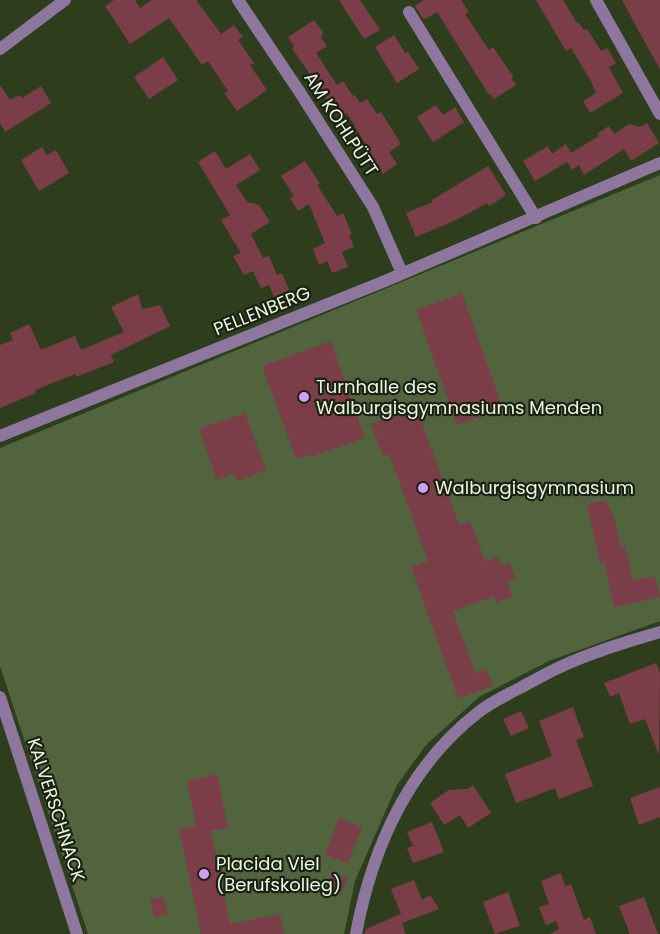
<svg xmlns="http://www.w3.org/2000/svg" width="660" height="934" font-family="Poppins,sans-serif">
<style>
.green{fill:#51643e}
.building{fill:#7b3e48}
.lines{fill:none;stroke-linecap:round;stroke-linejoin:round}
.street{stroke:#8e779f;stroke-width:12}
.poi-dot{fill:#d49cfb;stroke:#1b2213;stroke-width:2}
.labels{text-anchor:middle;stroke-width:4.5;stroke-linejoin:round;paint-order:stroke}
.street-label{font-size:18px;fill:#ebf6e1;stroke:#1b2213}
.poi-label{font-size:18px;fill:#ebf6e1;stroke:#1b2213;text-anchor:start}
</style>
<rect width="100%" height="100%" fill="#2e3e1c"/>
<!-- green -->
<path class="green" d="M 660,175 L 660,621 L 549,661 L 479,697 L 426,745 L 397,785 L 355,881 L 344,934 L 88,934 L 0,666 L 0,448 Z"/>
<!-- building -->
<g class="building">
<path d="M 114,0 L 135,0 L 140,8 L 152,0 L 196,0 L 221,34 L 234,25 L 243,37 L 238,40 L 254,63 L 250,65 L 267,90 L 237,111 L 224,93 L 228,91 L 208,61 L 202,65 L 169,18 L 130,44 L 105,6 Z"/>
<path d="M 339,0 L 360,0 L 380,30 L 364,39 Z"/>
<path d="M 424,0 L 461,0 L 469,12 L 465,14 L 489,50 L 493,47 L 513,76 L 512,79 L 516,85 L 494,99 L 490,94 L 489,95 L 437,12 L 424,20 L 415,6 Z"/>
<path d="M 536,0 L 563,0 L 577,23 L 578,22 L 584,30 L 587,29 L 601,51 L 607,48 L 616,63 L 609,67 L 611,70 L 610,70 L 623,93 L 590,113 L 583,101 L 596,93 L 591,81 L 571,48 L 566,51 Z"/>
<path d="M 622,0 L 660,0 L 660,69 L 637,28 Z"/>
<path d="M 314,20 L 323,32 L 321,38 L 327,46 L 316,53 L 337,85 L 343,81 L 353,96 L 355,95 L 360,103 L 367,99 L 377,114 L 381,112 L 401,144 L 389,152 L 397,164 L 383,174 L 347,113 L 340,118 L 292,48 L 294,46 L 288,37 Z"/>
<path d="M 394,35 L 405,53 L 408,52 L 419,69 L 397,83 L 375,47 Z"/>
<path d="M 163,57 L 178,80 L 149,99 L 134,77 Z"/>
<path d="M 0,85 L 10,100 L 20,95 L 22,98 L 41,86 L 51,103 L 5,132 L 0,123 Z"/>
<path d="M 436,105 L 443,115 L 455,107 L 464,122 L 433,142 L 417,117 Z"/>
<path d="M 647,123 L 659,143 L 631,161 L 624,149 L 584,175 L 579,165 L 572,170 L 567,162 L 535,181 L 523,161 L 548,146 L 552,154 L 566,144 L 571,153 L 599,136 L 597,134 L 609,126 L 614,134 L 629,124 L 640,127 Z"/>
<path d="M 42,147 L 47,155 L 56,150 L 69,173 L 39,191 L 21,160 Z"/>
<path d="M 215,151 L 226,169 L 250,154 L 260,170 L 236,185 L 247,202 L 259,205 L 270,222 L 251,234 L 263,258 L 269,256 L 277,275 L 282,273 L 289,290 L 274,297 L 269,285 L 261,288 L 253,271 L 244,275 L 233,256 L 241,253 L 221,220 L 230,215 L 198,162 Z"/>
<path d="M 305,161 L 320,184 L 317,185 L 337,216 L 343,213 L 352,234 L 349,235 L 354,247 L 342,252 L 348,267 L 332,273 L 327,261 L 319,265 L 313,249 L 325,243 L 309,204 L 298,211 L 290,198 L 294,196 L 281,176 Z"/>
<path d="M 488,166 L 506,195 L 489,206 L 487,203 L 456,220 L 416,237 L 406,213 L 433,202 L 432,200 Z"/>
<path d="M 462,293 L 503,409 L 457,425 L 416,310 Z"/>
<path d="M 138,294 L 142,309 L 160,305 L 170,326 L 111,355 L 114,362 L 76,377 L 75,374 L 35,390 L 36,393 L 0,408 L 0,345 L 13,340 L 10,333 L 29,324 L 41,350 L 75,336 L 81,350 L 124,332 L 111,307 Z"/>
<path d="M 331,341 L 365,438 L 311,457 L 310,455 L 296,459 L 262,366 Z"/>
<path d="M 416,407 L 459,525 L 470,521 L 485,561 L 498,557 L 501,566 L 510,563 L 515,578 L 507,581 L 512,597 L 496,603 L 494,596 L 453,611 L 475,673 L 486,669 L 493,686 L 458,698 L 411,567 L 428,561 L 389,454 L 383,456 L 371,424 Z"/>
<path d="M 245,413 L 266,470 L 237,481 L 234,473 L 217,480 L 199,429 Z"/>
<path d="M 606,500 L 615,521 L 621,547 L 625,545 L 633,581 L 655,576 L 660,597 L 614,607 L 604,562 L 600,563 L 587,504 Z"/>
<path d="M 656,663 L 660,672 L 659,755 L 645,719 L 630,724 L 619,693 L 610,697 L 604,683 Z"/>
<path d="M 573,707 L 584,737 L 576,740 L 593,786 L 559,799 L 555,788 L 516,803 L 505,774 L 552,756 L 539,721 Z"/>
<path d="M 521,711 L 529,728 L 511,736 L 503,719 Z"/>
<path d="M 217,774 L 228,828 L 211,831 L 230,924 L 280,914 L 284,934 L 201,934 L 179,829 L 196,825 L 187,781 Z"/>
<path d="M 473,785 L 491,813 L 468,828 L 460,815 L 444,825 L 430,803 L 449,790 L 468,789 Z"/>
<path d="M 660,787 L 660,817 L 639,825 L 630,798 Z"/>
<path d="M 339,818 L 362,827 L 348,863 L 325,855 Z"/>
<path d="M 432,822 L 444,852 L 413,863 L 407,848 L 413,846 L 407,832 Z"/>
<path d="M 332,873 L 347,878 L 342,892 L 328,888 Z"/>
<path d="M 561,873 L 565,886 L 571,884 L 584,920 L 590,917 L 596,934 L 550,934 L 559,929 L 556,921 L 546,925 L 539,907 L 549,904 L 541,881 Z"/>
<path d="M 414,880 L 422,900 L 430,895 L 439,909 L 402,923 L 406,934 L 364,934 L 366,929 L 401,914 L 391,889 Z"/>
<path d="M 508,892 L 520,926 L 495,934 L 483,902 Z"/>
<path d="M 164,897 L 168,914 L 154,917 L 150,899 Z"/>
<path d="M 644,897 L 658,934 L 630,934 L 619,906 Z"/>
</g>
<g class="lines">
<!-- street -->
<g class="street">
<path d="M 238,0 L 299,91 L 373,207 L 402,273"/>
<path d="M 596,0 L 660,114"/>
<path d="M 409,12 L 536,218"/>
<path d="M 0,49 L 65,0"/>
<path d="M 0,436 L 385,281 L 660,163"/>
<path d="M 0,697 L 77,934"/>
<path d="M 356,934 C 372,848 409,765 480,711 C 492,702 506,695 520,688 C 533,681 547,673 560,667 C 592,652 627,642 660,632"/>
</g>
</g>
<!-- markers -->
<g class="poi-dot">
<circle cx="304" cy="397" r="6"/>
<circle cx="423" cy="488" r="6"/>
<circle cx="204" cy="874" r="6"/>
</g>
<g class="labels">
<!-- street labels -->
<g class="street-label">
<text transform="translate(341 124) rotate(57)" y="6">AM KOHLPÜTT</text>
<text transform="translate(262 311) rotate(-22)" y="6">PELLENBERG</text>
<text transform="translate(56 810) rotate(72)" y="6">KALVERSCHNACK</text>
</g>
<!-- poi labels -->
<g class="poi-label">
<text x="316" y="393">Turnhalle des<tspan x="316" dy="21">Walburgisgymnasiums Menden</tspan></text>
<text x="435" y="494">Walburgisgymnasium</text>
<text x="216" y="870">Placida Viel<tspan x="216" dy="21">(Berufskolleg)</tspan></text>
</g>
</g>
</svg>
